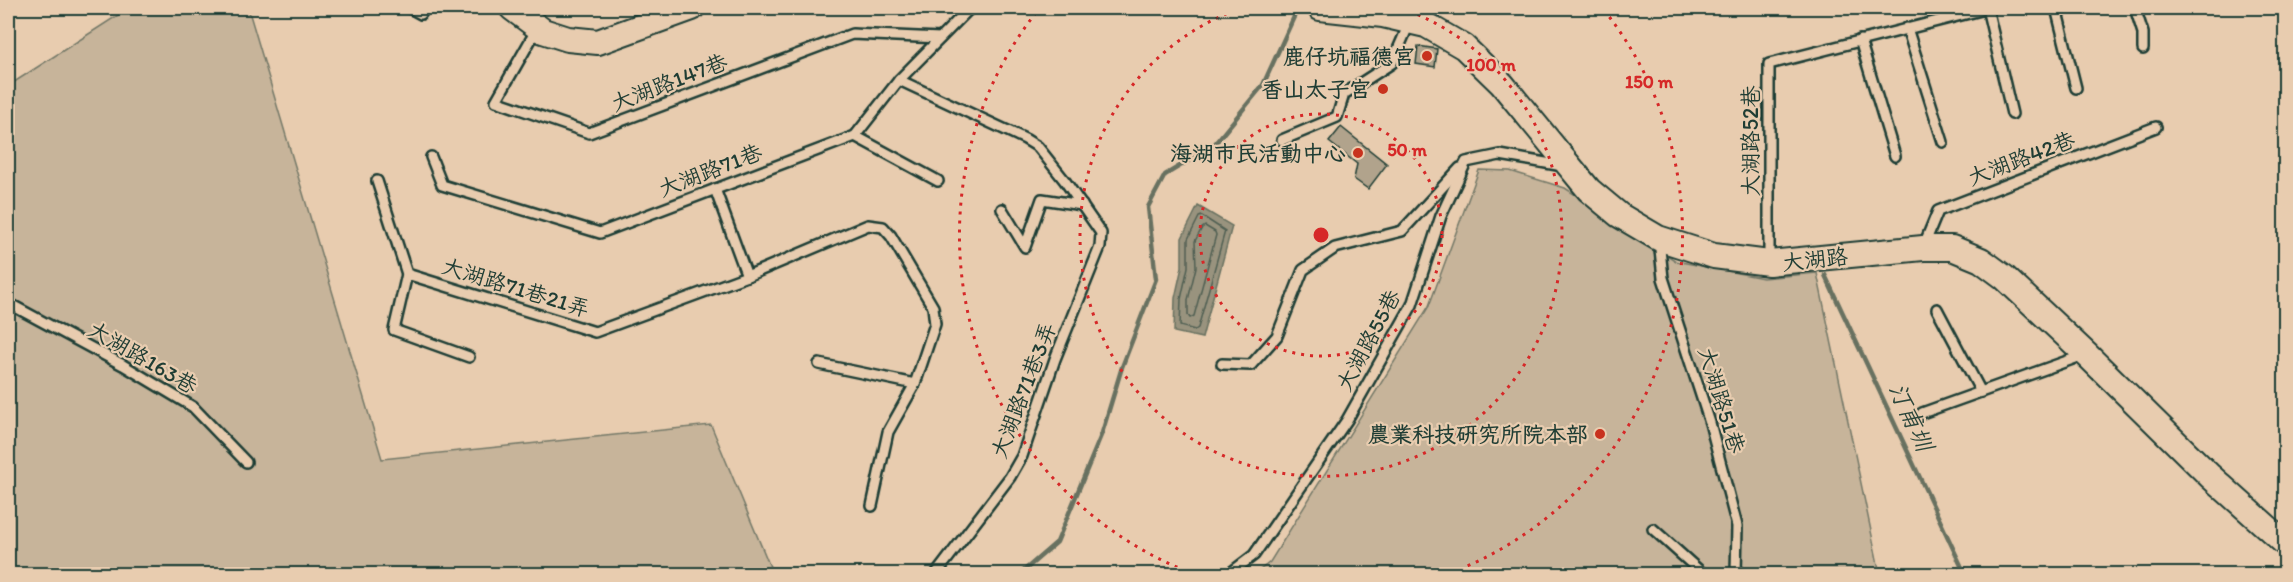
<svg xmlns="http://www.w3.org/2000/svg" width="2293" height="582" font-family="Itim,'LXGW WenKai TC',sans-serif">
<style>
.green{fill:#c7b49a;stroke:#737867;stroke-width:1.5}
.water{fill:#99937e;stroke:#687160;stroke-width:1.5}
.lines{fill:none;stroke-linecap:round;stroke-linejoin:round}
.shore{stroke:#505f52;stroke-width:1.5}
.stream{stroke:#687160;stroke-width:4.5}
.building{fill:#b1a38c;stroke:#1f3d34;stroke-width:1.5}
.service-casing{stroke:#1f3d34;stroke-width:14}
.tertiary-casing{stroke:#1f3d34;stroke-width:28}
.service{stroke:#e8ccaf;stroke-width:9}
.tertiary{stroke:#e8ccaf;stroke-width:24}
.ring{fill:none;stroke:#d62828;stroke-width:3;stroke-dasharray:3 6}
.poi-dot{fill:#c8321e;stroke:#e8ccaf;stroke-width:2}
.labels{text-anchor:middle;stroke-width:4.5;stroke-linejoin:round;paint-order:stroke}
.poi-label{font-size:22px;font-weight:bold;fill:#1f3d34;stroke:#e8ccaf;text-anchor:end}
.street-label{font-size:22px;fill:#1f3d34;stroke:#e8ccaf}
.water-label{font-size:24px;font-style:italic;fill:#2b463b;stroke:#e8ccaf}
.centre{fill:#d62828;stroke:#e8ccaf;stroke-width:3}
.ring-label{font-size:18px;text-anchor:middle;font-weight:bold;fill:#d62828;stroke:#e8ccaf;stroke-width:4.5;stroke-linejoin:round;paint-order:stroke}
</style>
<rect width="100%" height="100%" fill="#e8ccaf"/>
<filter id="ink" filterUnits="userSpaceOnUse"><feTurbulence type="fractalNoise" baseFrequency=".0167" numOctaves="2"/><feDisplacementMap in="SourceGraphic" scale="12" xChannelSelector="R" yChannelSelector="G"/><feConvolveMatrix kernelMatrix="1 2 1 2 8 2 1 2 1" color-interpolation-filters="sRGB"/></filter>
<g filter="url(#ink)">
<!-- green -->
<g class="green">
<path d="M 129,8 L 248,8 L 382,459 L 711,425 L 773,574 L 8,574 L 8,86 Z"/>
<path d="M 1479,170 L 1510,171 L 1565,188 L 1676,261 L 1763,278 L 1817,273 L 1880,574 L 1255,574 L 1270,562 L 1429,306 Z"/>
</g>
<!-- water -->
<path class="water" d="M 1198,206 L 1232,226 L 1202,338 L 1174,332 L 1175,298 L 1182,267 L 1182,238 Z"/>
<g class="lines">
<!-- shore -->
<g class="shore">
<path d="M 1202,216 L 1225,231 L 1198,328 L 1195,330 L 1180,326 L 1181,299 L 1188,267 L 1188,239 L 1199,217 Z"/>
<path d="M 1205,226 L 1215,232 L 1216,235 L 1194,316 L 1190,318 L 1188,315 L 1188,300 L 1196,267 L 1195,241 L 1202,228 Z"/>
</g>
<!-- stream -->
<g class="stream">
<path d="M 1825,275 L 1965,574"/>
<path d="M 1020,574 L 1057,542 L 1102,433 L 1122,367 L 1156,279 L 1148,207 L 1165,175 L 1213,146 L 1263,85 L 1298,8"/>
</g>
</g>
<!-- building -->
<g class="building">
<path d="M 1418,46 L 1437,49 L 1435,67 L 1416,64 Z"/>
<path d="M 1341,127 L 1387,164 L 1368,189 L 1354,179 L 1357,164 L 1329,142 Z"/>
</g>
<g class="lines">
<!-- service casing -->
<g class="service-casing">
<g id="service">
<path d="M 410,8 L 421,14 L 424,8"/>
<path d="M 1987,8 L 2012,114"/>
<path d="M 2056,8 L 2076,88"/>
<path d="M 2135,8 L 2143,33 L 2143,49"/>
<path d="M 538,27 L 496,101 L 589,133 L 852,34 L 940,38"/>
<path d="M 1907,28 L 1943,142"/>
<path d="M 1860,40 L 1895,156"/>
<path d="M 899,80 L 1025,139 L 1038,147 L 1065,181 L 1101,233 L 1100,247 L 1055,359 L 1022,456 L 1010,477 L 936,574"/>
<path d="M 855,136 L 938,181"/>
<path d="M 1282,140 L 1337,117 L 1344,94 L 1392,63 L 1409,24"/>
<path d="M 431,157 L 442,185 L 600,233 L 855,136 L 899,80 L 970,8"/>
<path d="M 377,181 L 407,274 L 595,332 L 747,276 L 868,225 L 883,227 L 891,236 L 933,307 L 935,324 L 915,384 L 888,432 L 872,506"/>
<path d="M 715,189 L 747,276"/>
<path d="M 1002,209 L 1025,247 L 1042,199 L 1082,205"/>
<path d="M 1659,240 L 1663,278 L 1710,423 L 1737,526 L 1736,574"/>
<path d="M 1924,245 L 1938,211 L 2156,127"/>
<path d="M 1769,261 L 1769,64 L 1989,8"/>
<path d="M 407,274 L 394,330 L 469,357"/>
<path d="M 8,303 L 123,365 L 193,407 L 246,462"/>
<path d="M 1937,309 L 1981,392"/>
<path d="M 819,364 L 915,384"/>
<path d="M 1222,364 L 1251,365 L 1277,336 L 1303,270 L 1335,248 L 1402,231 L 1460,168"/>
<path d="M 1922,413 L 2084,355"/>
<path d="M 1653,529 L 1703,574"/>
<path d="M 1229,574 L 1254,555 L 1347,420 L 1412,305 L 1441,216 L 1466,162 L 1500,155 L 1563,166"/>
</g>
</g>
<!-- tertiary casing -->
<g class="tertiary-casing">
<g id="tertiary">
<path d="M 512,8 L 543,31 L 568,39 L 598,42 L 692,8"/>
<path d="M 1320,8 L 1383,15 L 1426,25 L 1464,47 L 1502,84 L 1589,190 L 1619,215 L 1658,238 L 1714,256 L 1769,263 L 1923,248 L 1952,248 L 1981,260 L 2004,277 L 2087,355 L 2210,476 L 2286,544"/>
</g>
</g>
<!-- service -->
<use href="#service" class="service"/>
<!-- tertiary -->
<use href="#tertiary" class="tertiary"/>
</g>
</g>
<!-- distance rings -->
<g class="ring">
<circle cx="1321" cy="235" r="121"/>
<path d="M1401 8A241 241 0 1 1 1241 8"/>
<path d="M1194 574A362 362 0 0 1 1038 10M1604 10A362 362 0 0 1 1448 574"/>
</g>
<!-- markers -->
<g class="poi-dot">
<circle cx="1427" cy="56" r="6"/>
<circle cx="1383" cy="89" r="6"/>
<circle cx="1358" cy="153" r="6"/>
<circle cx="1600" cy="434" r="6"/>
</g>
<g class="labels">
<!-- poi labels -->
<g class="poi-label">
<text x="1415" y="64">鹿仔坑福德宮</text>
<text x="1371" y="97">香山太子宮</text>
<text x="1346" y="161">海湖市民活動中心</text>
<text x="1588" y="442">農業科技研究所院本部</text>
</g>
<!-- street labels -->
<g class="street-label">
<text transform="translate(669 82) rotate(-21)" y="8">大湖路147巷</text>
<text transform="translate(1750 141) rotate(-90)" y="8">大湖路52巷</text>
<text transform="translate(2021 158) rotate(-21)" y="8">大湖路42巷</text>
<text transform="translate(710 170) rotate(-21)" y="8">大湖路71巷</text>
<text transform="translate(1815 259) rotate(-6)" y="8">大湖路</text>
<text transform="translate(516 287) rotate(17)" y="8">大湖路71巷21弄</text>
<text transform="translate(1368 340) rotate(-62)" y="8">大湖路55巷</text>
<text transform="translate(143 357) rotate(30)" y="8">大湖路163巷</text>
<text transform="translate(1023 390) rotate(-69)" y="8">大湖路71巷3弄</text>
<text transform="translate(1722 400) rotate(73)" y="8">大湖路51巷</text>
</g>
<!-- water labels -->
<g class="water-label">
<text transform="translate(1911 417) rotate(65)" y="8">汀甫圳</text>
</g>
</g>
<circle cx="1321" cy="235" r="9" class="centre"/>
<g class="ring-label">
<text x="1491" y="71">100 m</text>
<text x="1649" y="88">150 m</text>
<text x="1407" y="156">50 m</text>
</g>
<!-- margin -->
<rect width="2293" height="582" fill="none" stroke="#e8ccaf" stroke-width="30"/>
<rect x="15" y="15" width="2263" height="552" fill="none" stroke="#1f3d34" stroke-width="2" filter="url(#ink)"/>
</svg>
